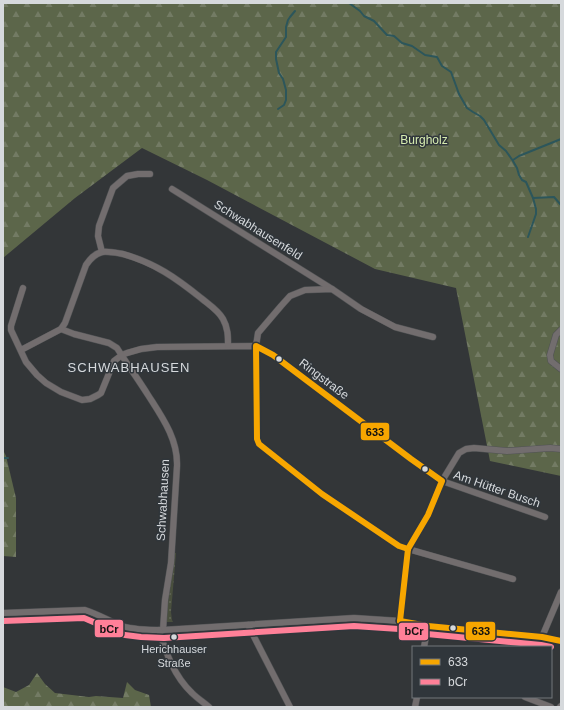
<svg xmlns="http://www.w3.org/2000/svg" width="564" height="710" font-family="Helvetica,sans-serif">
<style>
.grass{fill:url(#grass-dots)}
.forest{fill:url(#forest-firs)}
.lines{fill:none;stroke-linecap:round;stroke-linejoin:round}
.stream{stroke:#2c565b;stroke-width:2}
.street-casing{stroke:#515355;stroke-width:7}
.street{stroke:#726d6e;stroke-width:6}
.bus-1-casing{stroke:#30363b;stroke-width:9}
.bus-2-casing{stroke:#30363b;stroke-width:9}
.bus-1{stroke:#f7a600;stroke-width:6}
.bus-2{stroke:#ff8098;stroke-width:6}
.bus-dot{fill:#d6d9dc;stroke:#30363b;stroke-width:1.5}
.labels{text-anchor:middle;stroke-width:3;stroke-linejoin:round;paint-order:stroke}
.bus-label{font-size:11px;fill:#d6d9dc;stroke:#30363b}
.park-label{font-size:12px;fill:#d6ecb0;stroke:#30363b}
.street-label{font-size:12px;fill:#d6d9dc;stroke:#30363b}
.neighbourhood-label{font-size:13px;letter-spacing:1px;fill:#d6d9dc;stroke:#30363b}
.line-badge{stroke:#30363b;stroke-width:1.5}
.pale-badge-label{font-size:11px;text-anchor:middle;font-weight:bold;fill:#111}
</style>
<defs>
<pattern id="grass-dots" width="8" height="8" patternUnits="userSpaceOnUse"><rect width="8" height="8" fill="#494f3d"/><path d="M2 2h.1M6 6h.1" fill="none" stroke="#626858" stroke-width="1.8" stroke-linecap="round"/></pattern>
<pattern id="forest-firs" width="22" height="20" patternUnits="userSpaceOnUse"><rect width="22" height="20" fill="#5c664a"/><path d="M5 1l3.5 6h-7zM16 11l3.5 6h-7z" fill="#737b64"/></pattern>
</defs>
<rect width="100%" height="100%" fill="#333638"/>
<!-- grass -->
<path class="grass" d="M 173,553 L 176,553 L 171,612 L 172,620 L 173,622 L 166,622 L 167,603 Z"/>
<!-- forest -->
<g class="forest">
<path d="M 3,3 L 561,3 L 561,476 L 490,461 L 456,288 L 375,269 L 207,180 L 142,148 L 75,198 L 3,258 Z"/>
<path d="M 3,450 L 6,456 L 16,498 L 16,557 L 3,556 Z"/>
<path d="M 37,673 L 45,684 L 55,693 L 89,697 L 96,696 L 123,698 L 127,682 L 135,690 L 149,695 L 151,707 L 3,707 L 3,687 L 16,692 L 29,685 Z"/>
</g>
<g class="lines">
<!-- stream -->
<g class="stream">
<path d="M 349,3 L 360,11 L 364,16 L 374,21 L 387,35 L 394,36 L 402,43 L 412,46 L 425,55 L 437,57 L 442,66 L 451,72 L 459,94 L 467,108 L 473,112 L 480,116 L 484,120 L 499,145 L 506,151 L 513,161 L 517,168 L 519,175 L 522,180 L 526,182 L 533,198 L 554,197 L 561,205"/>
<path d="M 278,109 L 284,105 L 286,100 L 286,90 L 283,79 L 279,73 L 276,59 L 276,52 L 286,37 L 286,27 L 288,20 L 290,17 L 295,11"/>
<path d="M 513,160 L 519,156 L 561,139"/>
<path d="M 528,237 L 536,214 L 536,209 L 533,198"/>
<path d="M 3,458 L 8,458"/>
</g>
<!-- street casing -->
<g class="street-casing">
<g id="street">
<path d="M 172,189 L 332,289"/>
<path d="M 102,252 L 98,236 L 99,226 L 113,188 L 127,176 L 138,174 L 150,174"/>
<path d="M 23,288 L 11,326 L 11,330 L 26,362 L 37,375 L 46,383 L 61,392 L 82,400 L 90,399 L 98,395 L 101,393 L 114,361 L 122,355 L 127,353 L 141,349 L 157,347 L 256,346 L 273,355 L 411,459 L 442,481 L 545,517"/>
<path d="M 61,329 L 74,334 L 109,343 L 117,348 C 127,364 138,379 148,395 C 162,417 178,439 177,466 L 171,563 L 165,600 L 163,630"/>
<path d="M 561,330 L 556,335 L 550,355 L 551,361 L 561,369"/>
<path d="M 433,337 L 395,327 L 361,309 L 332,289 L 305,290 L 290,296 L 281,306 L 258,333 L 256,346 L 257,439 L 259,444 L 322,494 L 399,546 L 408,549 L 513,579"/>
<path d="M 21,350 L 61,329 L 65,323 L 86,265 C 90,259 94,254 102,252 C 109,251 117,253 123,254 C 155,263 176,278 201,298 C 208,304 218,310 223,319 C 228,328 228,336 228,345"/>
<path d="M 3,613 L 85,610 C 98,614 109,621 122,626 C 135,630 149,630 163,630 L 354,618 L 400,621 L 428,626 L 542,637 L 561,641"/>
<path d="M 400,621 L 408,549 L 428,515 L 442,481 L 459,453 L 466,449 L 474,448 L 507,451 L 550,448 L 561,449"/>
<path d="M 248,625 L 290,707"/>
<path d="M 159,630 C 166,653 174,676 192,693 C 197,698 203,702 209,707"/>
<path d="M 542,637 L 561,592"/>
<path d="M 424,647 L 428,626"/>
<path d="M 525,697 L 551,707"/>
<path d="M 415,707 L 417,697"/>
<path d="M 560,707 L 561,706"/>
</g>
</g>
<!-- street -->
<use href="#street" class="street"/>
<!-- bus-1 casing -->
<g class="bus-1-casing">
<g id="bus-1">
<path d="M 256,346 L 273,355 L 411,459 L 442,481 L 428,515 L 408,549 L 399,546 L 322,494 L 259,444 L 257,439 Z"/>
<path d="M 400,621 L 408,549"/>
<path d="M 400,621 L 428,626 L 542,637 L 561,641"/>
</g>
</g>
<!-- bus-2 casing -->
<g class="bus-2-casing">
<path id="bus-2" d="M 3,621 L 84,618 L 114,631 L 125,635 L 141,637 L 164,638 L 354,626 L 399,629 L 427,634 L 541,645 L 551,647"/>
</g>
<!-- bus-1 -->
<use href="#bus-1" class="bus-1"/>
<!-- bus-2 -->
<use href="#bus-2" class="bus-2"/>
</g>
<!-- markers -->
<g class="bus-dot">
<circle cx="279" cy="359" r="3.5"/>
<circle cx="425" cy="469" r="3.5"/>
<circle cx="453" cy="628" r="3.5"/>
<circle cx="174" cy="637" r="3.5"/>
</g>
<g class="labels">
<!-- bus labels -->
<g class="bus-label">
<text x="174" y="653">Herichhauser<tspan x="174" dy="14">Straße</tspan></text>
</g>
<!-- park labels -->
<g class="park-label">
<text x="424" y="144">Burgholz</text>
</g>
<!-- street labels -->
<g class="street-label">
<text transform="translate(258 230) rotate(32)" y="4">Schwabhausenfeld</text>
<text transform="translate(324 379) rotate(37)" y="4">Ringstraße</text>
<text transform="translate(497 489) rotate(19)" y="4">Am Hütter Busch</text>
<text transform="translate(163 500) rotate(-87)" y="4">Schwabhausen</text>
</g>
<!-- neighbourhood labels -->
<g class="neighbourhood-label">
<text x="129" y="372">SCHWABHAUSEN</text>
</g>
</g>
<g class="line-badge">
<rect x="360" y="422" width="30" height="19" rx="4" fill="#f7a600"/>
<rect x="94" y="619" width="30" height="19" rx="4" fill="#ff8098"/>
<rect x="465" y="621" width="31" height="20" rx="4" fill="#f7a600"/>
<rect x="398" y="622" width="31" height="19" rx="4" fill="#ff8098"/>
</g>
<g class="pale-badge-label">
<text x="375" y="436">633</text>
<text x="109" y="633">bCr</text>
<text x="481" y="635">633</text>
<text x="414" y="635">bCr</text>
</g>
<!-- border -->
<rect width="564" height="710" fill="none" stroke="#d6d9dc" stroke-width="8"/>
<!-- legend -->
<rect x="412" y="646" width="140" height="52" fill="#30363b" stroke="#72777b"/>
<rect x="420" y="659" width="20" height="6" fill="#f7a600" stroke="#72777b"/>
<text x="448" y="666" font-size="12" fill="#d6d9dc">633</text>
<rect x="420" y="679" width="20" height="6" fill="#ff8098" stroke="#72777b"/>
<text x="448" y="686" font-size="12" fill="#d6d9dc">bCr</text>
</svg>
